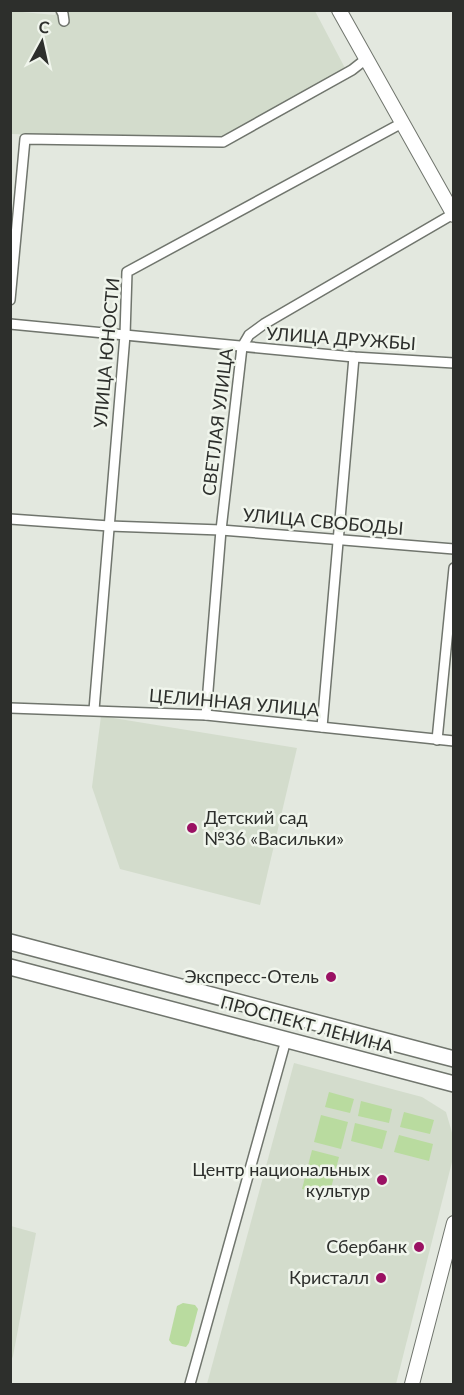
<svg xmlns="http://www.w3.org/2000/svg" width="464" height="1395" font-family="Lato,sans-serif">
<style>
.built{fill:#d3dccc}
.green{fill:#b9db9f}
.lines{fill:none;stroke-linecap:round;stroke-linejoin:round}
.street-casing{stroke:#70756d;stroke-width:12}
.secondary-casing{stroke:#70756d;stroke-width:16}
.primary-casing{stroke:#70756d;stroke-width:18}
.street{stroke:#fff;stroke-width:9}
.secondary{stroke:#fff;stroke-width:14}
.primary{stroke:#fff;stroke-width:15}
.poi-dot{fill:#9a1163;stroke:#f0f5ec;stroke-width:2}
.labels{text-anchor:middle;stroke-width:5;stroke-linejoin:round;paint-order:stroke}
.street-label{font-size:18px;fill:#2d2f2c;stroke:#f0f5ec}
.poi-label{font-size:18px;fill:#2d2f2c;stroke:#f0f5ec;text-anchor:end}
</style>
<rect width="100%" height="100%" fill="#e3e8df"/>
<!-- built -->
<g class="built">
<path d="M 56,10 L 315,11 L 346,70 L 223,140 L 11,134 L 11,11 L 55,15 Z"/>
<path d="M 101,716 L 297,748 L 260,905 L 120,869 L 92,787 Z"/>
<path d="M 294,1063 L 422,1097 L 446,1112 L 453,1136 L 453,1158 L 396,1384 L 207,1384 Z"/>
<path d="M 11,1226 L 36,1233 L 13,1356 L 11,1361 Z"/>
</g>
<!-- green -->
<g class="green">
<path d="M 329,1092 L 354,1099 L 350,1113 L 325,1107 Z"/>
<path d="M 361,1101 L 392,1109 L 389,1123 L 358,1116 Z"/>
<path d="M 404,1112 L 434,1120 L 430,1134 L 400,1127 Z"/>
<path d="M 321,1115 L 348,1122 L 341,1149 L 314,1142 Z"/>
<path d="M 355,1123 L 387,1131 L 382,1149 L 351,1141 Z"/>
<path d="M 399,1135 L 433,1144 L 429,1161 L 394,1152 Z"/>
<path d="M 312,1150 L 339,1157 L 329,1196 L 302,1189 Z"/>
<path d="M 183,1303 L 195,1305 L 198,1309 L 189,1343 L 186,1347 L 172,1344 L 169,1340 L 177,1306 Z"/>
</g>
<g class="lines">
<!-- street casing -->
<g class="street-casing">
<g id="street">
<path d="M 61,10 L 63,14 L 64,21"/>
<path d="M 10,300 L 25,139 L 223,142 L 352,70 L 366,59"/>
<path d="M 10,324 L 354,357 L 454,363"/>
<path d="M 10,519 L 109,526 L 221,530 L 454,549"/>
<path d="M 10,708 L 206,715 L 454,741"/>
<path d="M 94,710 L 125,335 L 127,272 L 402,123"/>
<path d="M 206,715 L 221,530 L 242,347 L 249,335 L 264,324 L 453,214"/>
<path d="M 322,727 L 354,357"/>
<path d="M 437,740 L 454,568"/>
<path d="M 190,1384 L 286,1040"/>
</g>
</g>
<!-- secondary casing -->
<g class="secondary-casing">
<g id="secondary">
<path d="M 339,10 L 454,215"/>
<path d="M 412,1384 L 454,1223"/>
</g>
</g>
<!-- primary casing -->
<g class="primary-casing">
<g id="primary">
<path d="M 10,942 L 454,1059"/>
<path d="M 10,967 L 454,1084"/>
</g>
</g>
<!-- street -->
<use href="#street" class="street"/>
<!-- secondary -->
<use href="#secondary" class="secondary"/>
<!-- primary -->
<use href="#primary" class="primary"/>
</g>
<!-- markers -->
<g class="poi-dot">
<circle cx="192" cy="828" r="6"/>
<circle cx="331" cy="977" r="6"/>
<circle cx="382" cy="1180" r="6"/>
<circle cx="419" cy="1247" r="6"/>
<circle cx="381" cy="1278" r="6"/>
</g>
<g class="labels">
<!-- street labels -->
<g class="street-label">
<text transform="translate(341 339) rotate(4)" y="6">УЛИЦА ДРУЖБЫ</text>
<text transform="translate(107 353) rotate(-85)" y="6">УЛИЦА ЮНОСТИ</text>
<text transform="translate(218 422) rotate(-83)" y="6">СВЕТЛАЯ УЛИЦА</text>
<text transform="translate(323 522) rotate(5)" y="6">УЛИЦА СВОБОДЫ</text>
<text transform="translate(234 703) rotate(5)" y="6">ЦЕЛИННАЯ УЛИЦА</text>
<text transform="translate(307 1025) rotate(15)" y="6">ПРОСПЕКТ ЛЕНИНА</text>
</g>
<!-- poi labels -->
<g class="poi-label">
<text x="204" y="824" text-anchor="start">Детский сад<tspan x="204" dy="21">№36 «Васильки»</tspan></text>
<text x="319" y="983">Экспресс-Отель</text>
<text x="370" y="1176">Центр национальных<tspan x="370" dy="21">культур</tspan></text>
<text x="407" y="1253">Сбербанк</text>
<text x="369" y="1284">Кристалл</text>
</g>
</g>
<!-- border -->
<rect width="464" height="1395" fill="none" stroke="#2d2f2c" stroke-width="24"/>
<!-- north arrow -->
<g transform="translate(42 42) rotate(8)" stroke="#f0f5ec" stroke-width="4.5" paint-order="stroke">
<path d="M0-4.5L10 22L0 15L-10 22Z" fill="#2d2f2c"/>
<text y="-9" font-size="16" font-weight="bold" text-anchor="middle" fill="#2d2f2c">С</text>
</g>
</svg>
